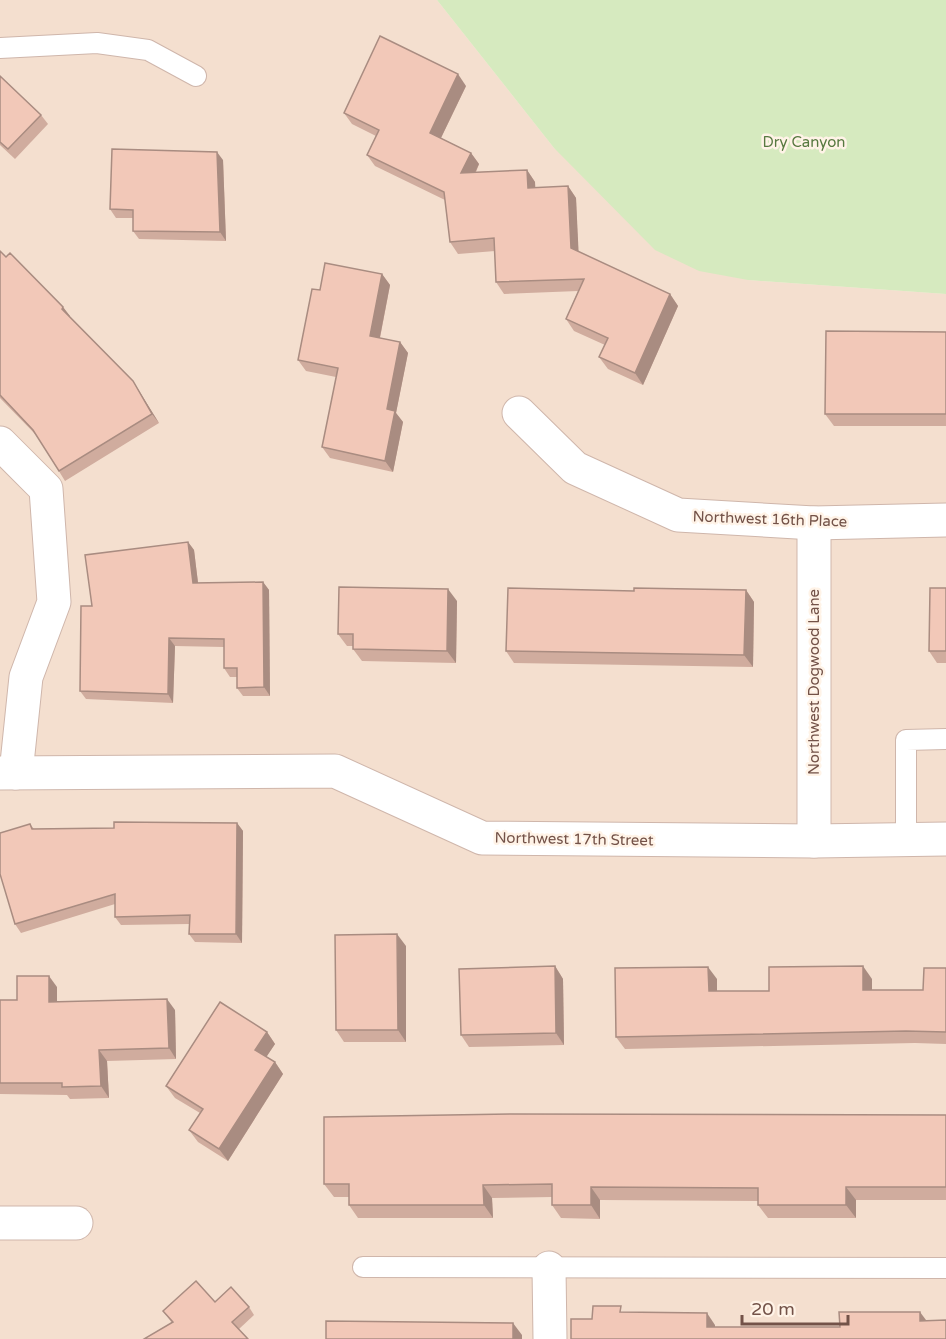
<svg xmlns="http://www.w3.org/2000/svg" width="946" height="1339" font-family="'Varela Round',sans-serif">
<style>
.residential{fill:#f4dfcf}
.green{fill:#d6eabf}
.lines{fill:none;stroke-linecap:round;stroke-linejoin:round}
.lane-casing{stroke:#cfb6ab;stroke-width:22}
.street-casing{stroke:#cfb6ab;stroke-width:35}
.lane{stroke:#fff;stroke-width:20}
.street{stroke:#fff;stroke-width:33}
.wall{fill:#d0ac9e}
.shaded-wall{fill:#a98c81}
.building{fill:#f2c8b8;stroke:#a98c81;stroke-width:1.5}
.labels{text-anchor:middle;stroke-width:5;stroke-linejoin:round;paint-order:stroke}
.park-label{font-size:15px;fill:#577940;stroke:#fff3e7}
.street-label{font-size:15px;fill:#735248;stroke:#fff3e7}
</style>
<rect width="100%" height="100%" fill="#fceee1"/>
<!-- residential -->
<path class="residential" d="M 0,0 L 437,0 L 554,148 L 748,280 L 946,294 L 946,1339 L 0,1339 Z"/>
<!-- green -->
<path class="green" d="M 437,0 L 946,0 L 946,294 L 748,280 L 699,271 L 655,250 L 554,148 Z"/>
<g class="lines">
<!-- lane casing -->
<g class="lane-casing">
<g id="lane">
<path d="M 0,48 L 97,43 L 148,50 L 196,76"/>
<path d="M 906,839 L 906,740 L 946,739"/>
<path d="M 363,1267 L 946,1268"/>
</g>
</g>
<!-- street casing -->
<g class="street-casing">
<g id="street">
<path d="M 519,413 L 575,468 L 678,515 L 814,523 L 946,520"/>
<path d="M 0,443 L 46,489 L 54,602 L 26,677 L 16,773"/>
<path d="M 814,523 L 814,841"/>
<path d="M 0,773 L 335,771 L 482,838 L 814,841 L 946,839"/>
<path d="M 0,1223 L 76,1223"/>
<path d="M 549,1268 L 550,1339"/>
</g>
</g>
<!-- lane -->
<use href="#lane" class="lane"/>
<!-- street -->
<use href="#street" class="street"/>
</g>
<!-- wall -->
<g class="wall">
<path d="M 0,76 L 41,115 L 48,124 L 15,159 L 0,145 Z"/>
<path d="M 466,86 L 441,138 L 471,153 L 479,164 L 476,172 L 527,170 L 535,182 L 535,188 L 568,186 L 576,198 L 578,252 L 670,294 L 678,306 L 643,385 L 608,369 L 599,357 L 605,345 L 574,331 L 566,319 L 578,291 L 504,294 L 496,282 L 495,251 L 458,254 L 450,242 L 445,200 L 375,166 L 367,155 L 376,136 L 352,124 L 344,113 Z"/>
<path d="M 223,160 L 226,241 L 139,239 L 133,231 L 133,218 L 116,218 L 110,209 Z"/>
<path d="M 0,251 L 6,257 L 63,307 L 70,317 L 133,381 L 159,423 L 65,481 L 38,437 L 0,398 Z"/>
<path d="M 382,274 L 390,285 L 380,338 L 400,342 L 408,353 L 396,413 L 403,422 L 393,472 L 330,458 L 322,447 L 336,377 L 306,371 L 298,360 L 320,290 Z"/>
<path d="M 946,332 L 946,426 L 834,426 L 825,414 Z"/>
<path d="M 188,542 L 194,550 L 198,583 L 263,582 L 269,590 L 270,696 L 243,696 L 237,688 L 237,677 L 230,677 L 224,668 L 224,647 L 175,646 L 173,703 L 86,699 L 80,691 L 92,606 Z"/>
<path d="M 946,588 L 946,663 L 937,663 L 929,651 Z"/>
<path d="M 746,590 L 754,602 L 753,667 L 514,663 L 506,651 Z"/>
<path d="M 457,601 L 456,663 L 362,661 L 353,649 L 353,646 L 347,646 L 338,634 Z"/>
<path d="M 237,823 L 243,831 L 242,943 L 195,942 L 189,934 L 189,924 L 121,925 L 115,917 L 115,904 L 21,933 L 15,924 L 30,824 L 34,829 L 114,828 Z"/>
<path d="M 406,946 L 406,1042 L 344,1042 L 336,1030 Z"/>
<path d="M 555,966 L 563,979 L 564,1045 L 469,1047 L 461,1035 Z"/>
<path d="M 946,968 L 946,1044 L 915,1043 L 625,1049 L 616,1037 L 717,979 L 717,991 L 769,991 L 872,979 L 872,990 L 923,990 Z"/>
<path d="M 57,987 L 57,1002 L 175,1010 L 176,1059 L 107,1061 L 109,1098 L 70,1099 L 67,1095 L 0,1094 L 0,1000 L 17,1000 Z"/>
<path d="M 267,1032 L 275,1044 L 266,1057 L 275,1062 L 283,1074 L 228,1161 L 198,1142 L 189,1130 L 200,1113 L 175,1098 L 166,1086 Z"/>
<path d="M 946,1115 L 946,1200 L 856,1200 L 856,1218 L 768,1218 L 758,1205 L 758,1201 L 600,1200 L 600,1219 L 561,1218 L 552,1205 L 552,1197 L 492,1198 L 493,1218 L 358,1218 L 349,1205 L 349,1197 L 334,1197 L 324,1184 Z"/>
<path d="M 215,1302 L 249,1307 L 254,1315 L 239,1329 L 172,1323 L 163,1311 Z"/>
</g>
<!-- shaded-wall -->
<g class="shaded-wall">
<path d="M 458,74 L 466,86 L 438,144 L 430,133 Z"/>
<path d="M 217,152 L 223,160 L 226,241 L 220,232 Z"/>
<path d="M 471,153 L 479,164 L 470,184 L 461,173 Z"/>
<path d="M 527,170 L 535,182 L 536,200 L 528,188 Z"/>
<path d="M 568,186 L 576,198 L 579,260 L 571,248 Z"/>
<path d="M 382,274 L 390,285 L 378,347 L 370,336 Z"/>
<path d="M 670,294 L 678,306 L 643,385 L 635,373 Z"/>
<path d="M 63,307 L 70,316 L 68,318 L 62,309 Z"/>
<path d="M 400,342 L 408,353 L 396,413 L 403,422 L 393,472 L 385,461 L 387,409 Z"/>
<path d="M 133,381 L 139,391 L 159,423 L 152,414 Z"/>
<path d="M 188,542 L 194,550 L 199,591 L 193,583 Z"/>
<path d="M 263,582 L 269,590 L 270,696 L 264,687 Z"/>
<path d="M 448,589 L 457,601 L 456,663 L 447,651 Z"/>
<path d="M 746,590 L 754,602 L 753,667 L 744,655 Z"/>
<path d="M 169,638 L 175,646 L 173,703 L 168,694 Z"/>
<path d="M 237,823 L 243,831 L 242,943 L 236,934 Z"/>
<path d="M 397,934 L 406,946 L 406,1042 L 398,1030 Z"/>
<path d="M 555,966 L 563,979 L 564,1045 L 556,1033 Z"/>
<path d="M 863,966 L 872,979 L 872,1002 L 863,990 Z"/>
<path d="M 708,967 L 717,979 L 717,1004 L 709,991 Z"/>
<path d="M 49,976 L 57,987 L 57,1014 L 49,1002 Z"/>
<path d="M 167,999 L 175,1010 L 176,1059 L 169,1048 Z"/>
<path d="M 267,1032 L 275,1044 L 263,1062 L 255,1050 Z"/>
<path d="M 99,1050 L 107,1061 L 109,1098 L 101,1086 Z"/>
<path d="M 275,1062 L 283,1074 L 228,1161 L 219,1149 Z"/>
<path d="M 483,1185 L 492,1198 L 493,1218 L 484,1205 Z"/>
<path d="M 591,1187 L 600,1200 L 600,1219 L 591,1205 Z"/>
<path d="M 846,1187 L 856,1200 L 856,1218 L 846,1205 Z"/>
<path d="M 920,1312 L 929,1324 L 920,1321 Z"/>
<path d="M 707,1313 L 715,1325 L 715,1339 L 707,1327 Z"/>
<path d="M 513,1323 L 522,1335 L 522,1339 L 513,1339 Z"/>
</g>
<!-- building -->
<g class="building">
<path d="M 380,36 L 458,74 L 430,133 L 471,153 L 461,173 L 527,170 L 528,188 L 568,186 L 571,248 L 670,294 L 635,373 L 599,357 L 608,338 L 566,319 L 584,279 L 496,282 L 494,238 L 450,242 L 444,192 L 367,155 L 379,130 L 344,113 Z"/>
<path d="M 0,76 L 41,115 L 8,149 L 0,142 Z"/>
<path d="M 112,149 L 217,152 L 220,232 L 133,231 L 133,210 L 110,209 Z"/>
<path d="M 0,251 L 6,257 L 10,253 L 63,307 L 62,309 L 133,381 L 152,414 L 59,471 L 33,430 L 0,395 Z"/>
<path d="M 325,263 L 382,274 L 370,336 L 400,342 L 387,409 L 395,411 L 385,461 L 322,447 L 338,368 L 298,360 L 312,289 L 320,290 Z"/>
<path d="M 826,331 L 946,332 L 946,414 L 825,414 Z"/>
<path d="M 188,542 L 193,583 L 263,582 L 264,687 L 237,688 L 237,668 L 224,668 L 224,639 L 169,638 L 168,694 L 80,691 L 81,606 L 92,606 L 85,555 Z"/>
<path d="M 339,587 L 448,589 L 447,651 L 353,649 L 353,634 L 338,634 Z"/>
<path d="M 508,588 L 634,591 L 634,588 L 746,590 L 744,655 L 506,651 Z"/>
<path d="M 930,588 L 946,588 L 946,651 L 929,651 Z"/>
<path d="M 114,822 L 237,823 L 236,934 L 189,934 L 190,915 L 115,917 L 115,894 L 15,924 L 0,874 L 0,833 L 30,824 L 32,829 L 114,828 Z"/>
<path d="M 397,934 L 398,1030 L 336,1030 L 335,935 Z"/>
<path d="M 555,966 L 556,1033 L 461,1035 L 459,969 Z"/>
<path d="M 863,966 L 863,990 L 923,990 L 924,968 L 946,968 L 946,1032 L 906,1031 L 616,1037 L 615,968 L 708,967 L 709,991 L 769,991 L 769,967 Z"/>
<path d="M 17,976 L 49,976 L 49,1002 L 167,999 L 169,1048 L 99,1050 L 101,1086 L 62,1087 L 62,1083 L 0,1083 L 0,1000 L 17,1000 Z"/>
<path d="M 220,1002 L 267,1032 L 255,1050 L 275,1062 L 219,1149 L 189,1130 L 203,1109 L 166,1086 Z"/>
<path d="M 510,1114 L 946,1115 L 946,1187 L 846,1187 L 846,1205 L 758,1205 L 758,1188 L 591,1187 L 591,1205 L 552,1205 L 552,1184 L 483,1185 L 484,1205 L 349,1205 L 349,1184 L 324,1184 L 324,1117 Z"/>
<path d="M 196,1281 L 215,1302 L 231,1287 L 249,1307 L 232,1322 L 248,1339 L 144,1339 L 173,1322 L 163,1311 Z"/>
<path d="M 593,1306 L 621,1306 L 620,1312 L 707,1313 L 707,1327 L 840,1327 L 839,1312 L 920,1312 L 920,1321 L 946,1320 L 946,1339 L 571,1339 L 571,1319 L 592,1319 Z"/>
<path d="M 326,1321 L 513,1323 L 513,1339 L 326,1339 Z"/>
</g>
<g class="labels">
<!-- park labels -->
<g class="park-label">
<text x="804" y="147">Dry Canyon</text>
</g>
<!-- street labels -->
<g class="street-label">
<text transform="translate(770 519) rotate(2)" y="5">Northwest 16th Place</text>
<text transform="translate(814 682) rotate(-90)" y="5">Northwest Dogwood Lane</text>
<text transform="translate(574 839) rotate(1)" y="5">Northwest 17th Street</text>
</g>
</g>
<!-- scale -->
<path d="M742 1315v9h106v-9" fill="none" stroke="#735248" stroke-width="3"/>
<text x="751" y="1315" font-size="18" fill="#735248" stroke="#fff3e7" stroke-width="4.5" paint-order="stroke">20 m</text>
</svg>
